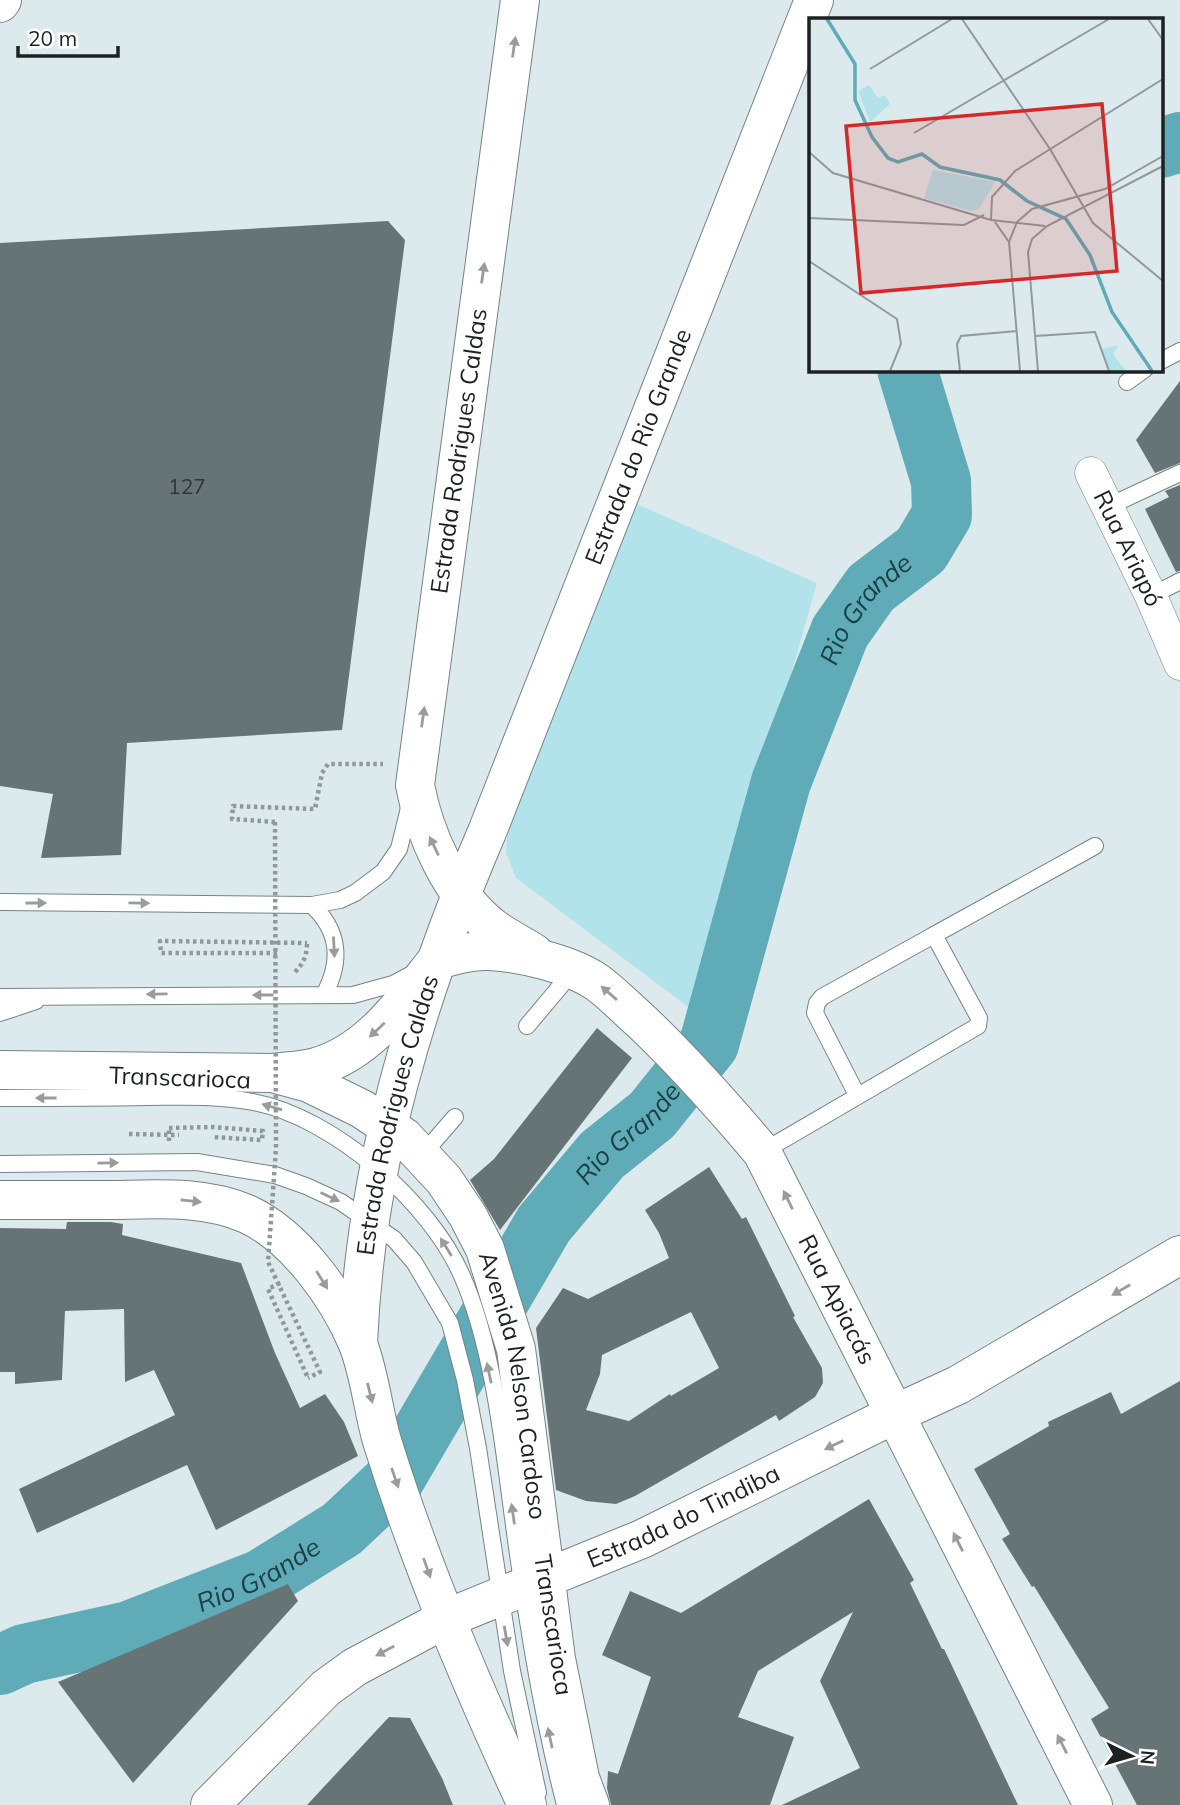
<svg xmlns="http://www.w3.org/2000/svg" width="1180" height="1805" font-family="Mulish,sans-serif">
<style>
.green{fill:#b2e3eb}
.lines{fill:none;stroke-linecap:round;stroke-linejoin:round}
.river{stroke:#5facb8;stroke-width:60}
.building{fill:#677476;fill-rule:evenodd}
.service-casing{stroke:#768385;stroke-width:18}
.minor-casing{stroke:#768385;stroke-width:33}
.tertiary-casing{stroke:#768385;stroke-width:40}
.secondary-casing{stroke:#768385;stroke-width:40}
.primary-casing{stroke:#768385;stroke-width:40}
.path{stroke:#8f999b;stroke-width:4.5;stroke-dasharray:3.5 3.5;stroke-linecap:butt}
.service{stroke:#fff;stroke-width:16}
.minor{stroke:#fff;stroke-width:32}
.tertiary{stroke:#fff;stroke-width:38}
.secondary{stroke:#fff;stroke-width:38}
.primary{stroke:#fff;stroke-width:38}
.path-bridge{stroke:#8f999b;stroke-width:4.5;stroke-dasharray:3.5 3.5;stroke-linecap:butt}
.oneway{fill:#999b9c}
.labels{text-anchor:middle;stroke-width:5;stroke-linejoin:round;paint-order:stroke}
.number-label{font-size:21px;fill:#2f3637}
.street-label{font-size:24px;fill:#1c2122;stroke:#fff}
.water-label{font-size:26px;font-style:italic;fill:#1b4046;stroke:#fff}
.inset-river{fill:none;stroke:#5facb8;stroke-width:3.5}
.inset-road{fill:none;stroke:#909a9c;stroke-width:2}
.view{fill:#d62828;fill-opacity:0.15;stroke:#d62828;stroke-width:3.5}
.inset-edge{fill:none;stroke:#1c2122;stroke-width:3.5}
</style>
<rect width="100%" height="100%" fill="#ddeaed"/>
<!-- green -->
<path class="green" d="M 632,502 L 817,583 L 695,1012 L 516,878 L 506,853 L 508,820 Z"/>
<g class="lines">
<!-- river -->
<g class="river">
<path d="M 1161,148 L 1180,142"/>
<path id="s1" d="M 0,1665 L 24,1654 L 129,1631 L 262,1579 L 342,1529 L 394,1480 L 544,1224 L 602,1155 L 652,1115 L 709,1044 L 781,782 L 840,632 L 871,588 L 921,550 L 942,515 L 941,481 L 907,369"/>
</g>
</g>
<!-- building -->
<g class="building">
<path d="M 388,221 L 405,240 L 342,730 L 127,743 L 121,855 L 41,858 L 53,794 L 0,786 L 0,243 Z"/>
<path d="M 1180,381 L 1180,463 L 1155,473 L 1136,440 Z"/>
<path d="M 1180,485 L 1180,571 L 1176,572 L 1145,509 L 1169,497 L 1165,491 Z"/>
<path d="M 597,1028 L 632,1058 L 500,1230 L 470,1180 L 494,1159 Z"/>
<path d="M 709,1167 L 742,1219 L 746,1217 L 795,1316 L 793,1317 L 822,1368 L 823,1383 L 815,1397 L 779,1421 L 776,1415 L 635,1496 L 616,1504 L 586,1501 L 556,1490 L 536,1328 L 563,1288 L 588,1299 L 669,1258 L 659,1233 L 645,1210 ZM 691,1312 L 719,1368 L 671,1396 L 670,1394 L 629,1421 L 586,1410 L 600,1374 L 602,1355 Z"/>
<path d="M 67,1222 L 111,1222 L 123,1224 L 122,1235 L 241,1263 L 275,1353 L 300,1408 L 325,1394 L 344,1422 L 358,1456 L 216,1530 L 187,1465 L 37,1533 L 19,1489 L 175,1415 L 154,1370 L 125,1382 L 124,1309 L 65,1311 L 62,1380 L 15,1384 L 15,1372 L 0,1372 L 0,1228 L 66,1229 Z"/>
<path d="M 1180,1381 L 1180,1805 L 1137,1805 L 1091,1719 L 1109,1708 L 1034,1586 L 1032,1587 L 1002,1539 L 1010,1534 L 974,1469 L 1049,1426 L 1048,1422 L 1111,1392 L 1121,1414 Z"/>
<path d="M 869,1499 L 914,1580 L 910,1583 L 942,1649 L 944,1649 L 1018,1805 L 782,1805 L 860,1768 L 820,1681 L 853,1612 L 758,1671 L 738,1717 L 794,1737 L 770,1805 L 611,1805 L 607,1788 L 608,1771 L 618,1774 L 651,1677 L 602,1655 L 630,1591 L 681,1613 Z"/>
<path d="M 288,1584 L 298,1601 L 133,1783 L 58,1682 Z"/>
<path d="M 389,1717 L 410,1718 L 442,1778 L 453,1805 L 307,1805 Z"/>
</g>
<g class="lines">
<!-- service casing -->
<g class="service-casing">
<g id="service">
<path d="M 1161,361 L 1180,351"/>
<path d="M 1127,382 L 1145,369"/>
<path d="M 1107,507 L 1180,473"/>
<path d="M 1151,596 L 1180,581"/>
<path d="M 0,902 L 312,905 L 340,900 L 355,893 L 383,872 L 399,849 L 410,804"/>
<path d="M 312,905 C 340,932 342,961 324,995"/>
<path d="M 934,935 L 1095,846"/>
<path d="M 0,997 L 353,995 L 393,984 L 410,975"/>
<path d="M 0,1013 L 36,1001"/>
<path d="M 527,1026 L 574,970"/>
<path d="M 0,1098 C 49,1098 97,1098 146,1097 C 181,1097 219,1095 253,1102 C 333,1117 430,1202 462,1276 C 493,1346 503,1443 513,1518 C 526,1615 541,1711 565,1805"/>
<path d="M 762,1152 L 978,1026 L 979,1018 L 934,935 L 822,997 L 817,1003 L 815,1013 L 857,1095"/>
<path d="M 422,1155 L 455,1117"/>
<path d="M 0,1164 L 197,1162 L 275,1175 L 306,1186 L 341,1202 L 394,1239 L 414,1262 L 450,1323 L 465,1380 L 478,1448 L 512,1671 L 538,1793"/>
</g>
</g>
<!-- minor casing -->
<g class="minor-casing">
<g id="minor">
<path id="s2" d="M 1091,473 L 1151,596 L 1180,664"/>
</g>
</g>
<!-- tertiary casing -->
<g class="tertiary-casing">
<g id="tertiary">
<path d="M 0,3 L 2,0"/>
<path d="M 895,1414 L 958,1385 L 1180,1255"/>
</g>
</g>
<!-- secondary casing -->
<g class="secondary-casing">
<g id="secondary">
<path d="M 520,0 L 415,785 C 424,834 451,895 492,927 C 505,937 520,944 534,953"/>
<path id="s3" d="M 437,960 C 455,955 472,950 490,951 C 523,953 571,964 598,983 C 613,994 627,1009 642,1022 C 685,1063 724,1107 762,1152 L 1093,1805"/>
<path id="s4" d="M 358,1344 C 365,1167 417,995 487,832 L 814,0"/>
<path id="s5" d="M 210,1805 L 326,1688 L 355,1667 L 445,1619 L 642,1539 L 895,1414"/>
</g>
</g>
<!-- primary casing -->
<g class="primary-casing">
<g id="primary">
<path d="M 0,1070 L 272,1073 C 286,1071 302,1071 316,1067 C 370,1052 404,1001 437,960"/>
<path id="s6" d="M 272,1073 L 309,1083 L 362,1109 L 404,1137 L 444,1180 L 468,1216 L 485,1249 L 516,1349 L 556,1659 L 580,1778 L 590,1805"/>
<path d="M 0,1200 C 39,1200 78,1200 116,1200 C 160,1199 205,1196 247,1214 C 295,1236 338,1296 358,1344 C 370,1375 373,1410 382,1441 C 421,1566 472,1686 527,1805"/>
</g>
</g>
<!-- path -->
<g class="path">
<path d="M 275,822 L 232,819 L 233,806 L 315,809 L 322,773 L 328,764 L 383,764"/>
<path d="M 277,953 L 161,953 L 160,941 L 307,943"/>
<path d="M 295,972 C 304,963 307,955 307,942"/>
<path d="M 169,1128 L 213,1127 L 263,1131 L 262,1140 L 212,1137"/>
<path d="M 129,1134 L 179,1135"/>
<path d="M 280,1283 L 268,1289 L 308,1378"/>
</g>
<!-- service -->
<use href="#service" class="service"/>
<!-- minor -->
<use href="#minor" class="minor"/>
<!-- tertiary -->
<use href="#tertiary" class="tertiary"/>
<!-- secondary -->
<use href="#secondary" class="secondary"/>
<!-- primary -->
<use href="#primary" class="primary"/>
<!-- path-bridge -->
<g class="path-bridge">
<path d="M 275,822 L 276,1148 L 268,1262 L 320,1372 L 308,1378"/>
<path d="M 169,1141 L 169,1128"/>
</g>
</g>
<!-- one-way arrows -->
<defs><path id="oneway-solid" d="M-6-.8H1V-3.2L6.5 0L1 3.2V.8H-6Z" transform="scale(1.75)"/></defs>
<g class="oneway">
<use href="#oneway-solid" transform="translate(514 47) rotate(-82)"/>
<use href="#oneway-solid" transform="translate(483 273) rotate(-82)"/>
<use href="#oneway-solid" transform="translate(423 717) rotate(-82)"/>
<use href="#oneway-solid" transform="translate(434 846) rotate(-116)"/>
<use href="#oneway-solid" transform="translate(36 903)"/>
<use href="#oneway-solid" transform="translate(139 903) rotate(1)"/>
<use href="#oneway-solid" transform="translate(334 947) rotate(87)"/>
<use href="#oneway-solid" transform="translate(609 993) rotate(-139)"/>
<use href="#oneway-solid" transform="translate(157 994) rotate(179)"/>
<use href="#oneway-solid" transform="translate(263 995) rotate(-180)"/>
<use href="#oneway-solid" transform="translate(377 1030) rotate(137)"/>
<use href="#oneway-solid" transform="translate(46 1098) rotate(180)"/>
<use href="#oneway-solid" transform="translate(272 1107) rotate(-164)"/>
<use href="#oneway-solid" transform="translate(108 1163) rotate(-1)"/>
<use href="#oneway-solid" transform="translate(330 1197) rotate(25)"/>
<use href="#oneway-solid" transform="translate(788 1200) rotate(-116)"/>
<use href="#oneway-solid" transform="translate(191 1201) rotate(6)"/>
<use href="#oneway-solid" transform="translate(446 1247) rotate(-122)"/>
<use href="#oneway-solid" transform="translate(322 1280) rotate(58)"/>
<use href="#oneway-solid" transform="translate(1121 1290) rotate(150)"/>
<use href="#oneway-solid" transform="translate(489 1373) rotate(-102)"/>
<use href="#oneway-solid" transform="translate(370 1393) rotate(76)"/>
<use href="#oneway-solid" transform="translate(834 1445) rotate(154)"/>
<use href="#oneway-solid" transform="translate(395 1478) rotate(71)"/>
<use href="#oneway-solid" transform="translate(513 1514) rotate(-98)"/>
<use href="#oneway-solid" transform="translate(958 1542) rotate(-117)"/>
<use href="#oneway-solid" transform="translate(427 1568) rotate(70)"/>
<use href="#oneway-solid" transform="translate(506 1636) rotate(80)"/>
<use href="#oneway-solid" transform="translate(385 1651) rotate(152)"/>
<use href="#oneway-solid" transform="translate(550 1738) rotate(-102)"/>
<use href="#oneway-solid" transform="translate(1062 1744) rotate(-117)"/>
</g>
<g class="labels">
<!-- number labels -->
<g class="number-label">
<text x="187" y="494">127</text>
</g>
<!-- street labels -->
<g class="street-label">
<text dy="8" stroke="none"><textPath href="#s4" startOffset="945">Estrada do Rio Grande</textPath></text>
<text transform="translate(459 451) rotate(-82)" y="8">Estrada Rodrigues Caldas</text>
<text dy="8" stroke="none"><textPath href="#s2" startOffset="84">Rua Ariapó</textPath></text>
<text transform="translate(180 1078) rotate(2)" y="8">Transcarioca</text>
<text dy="8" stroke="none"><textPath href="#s4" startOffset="233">Estrada Rodrigues Caldas</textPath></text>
<text dy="8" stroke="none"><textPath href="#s3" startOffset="569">Rua Apiacás</textPath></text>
<text dy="8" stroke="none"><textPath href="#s6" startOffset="427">Avenida Nelson Cardoso</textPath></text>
<text dy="8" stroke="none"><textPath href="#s5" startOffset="562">Estrada do Tindiba</textPath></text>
<text transform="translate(553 1625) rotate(81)" y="8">Transcarioca</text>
</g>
<!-- water labels -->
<g class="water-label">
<text dy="9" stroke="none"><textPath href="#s1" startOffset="1451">Rio Grande</textPath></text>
<text dy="9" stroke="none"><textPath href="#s1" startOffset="863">Rio Grande</textPath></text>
<text dy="9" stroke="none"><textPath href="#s1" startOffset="275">Rio Grande</textPath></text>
</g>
</g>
<!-- overview -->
<g transform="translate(809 18)">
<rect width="354" height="354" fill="#ddeaed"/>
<path d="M 60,67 L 69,80 L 76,77 L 81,86 L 61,104 L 49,73 ZM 124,152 L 186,164 L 170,191 L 162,193 L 115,180 ZM 310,327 L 304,336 L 317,353 L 300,353 L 293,331 Z" fill="#b2e3eb"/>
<path class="inset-river" d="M 18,1 L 46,46 L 46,82 L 63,119 L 79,140 L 89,144 L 113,136 L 131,149 L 191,162 L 218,183 L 257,201 L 281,237 L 303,294 L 343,353"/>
<path class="inset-road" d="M 153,1 L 241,131M 339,1 L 354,22M 0,34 L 0,77M 61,51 L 143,1M 105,115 L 300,1M 241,131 L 284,205 L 354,263M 0,134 L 24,155 L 182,202 L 236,208M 0,200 L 155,207 L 175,197M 182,202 L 183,179 L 206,153 L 354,61M 186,204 L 200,224 L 211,353M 200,224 L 208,204 L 223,191 L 296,171 L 354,138M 0,243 L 88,301 L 92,326 L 81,353M 227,318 L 286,314 L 300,353M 151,353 L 148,326 L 152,318 L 208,313M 229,353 L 219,234 L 223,221 L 238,208 L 354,148"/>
<path class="view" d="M 293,86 L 308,253 L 52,275 L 37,108 Z"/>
<rect width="354" height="354" class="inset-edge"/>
</g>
<!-- north arrow -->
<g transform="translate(1131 1756) rotate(95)" stroke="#ffffff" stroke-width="5" paint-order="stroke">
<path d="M0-5L12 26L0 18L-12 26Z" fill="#1c2122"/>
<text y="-10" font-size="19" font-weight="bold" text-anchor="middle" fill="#1c2122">N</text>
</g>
<!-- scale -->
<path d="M18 46v10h100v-10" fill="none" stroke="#1c2122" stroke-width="3.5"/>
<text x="28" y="46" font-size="21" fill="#1c2122" stroke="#ffffff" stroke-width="5" paint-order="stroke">20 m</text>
</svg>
